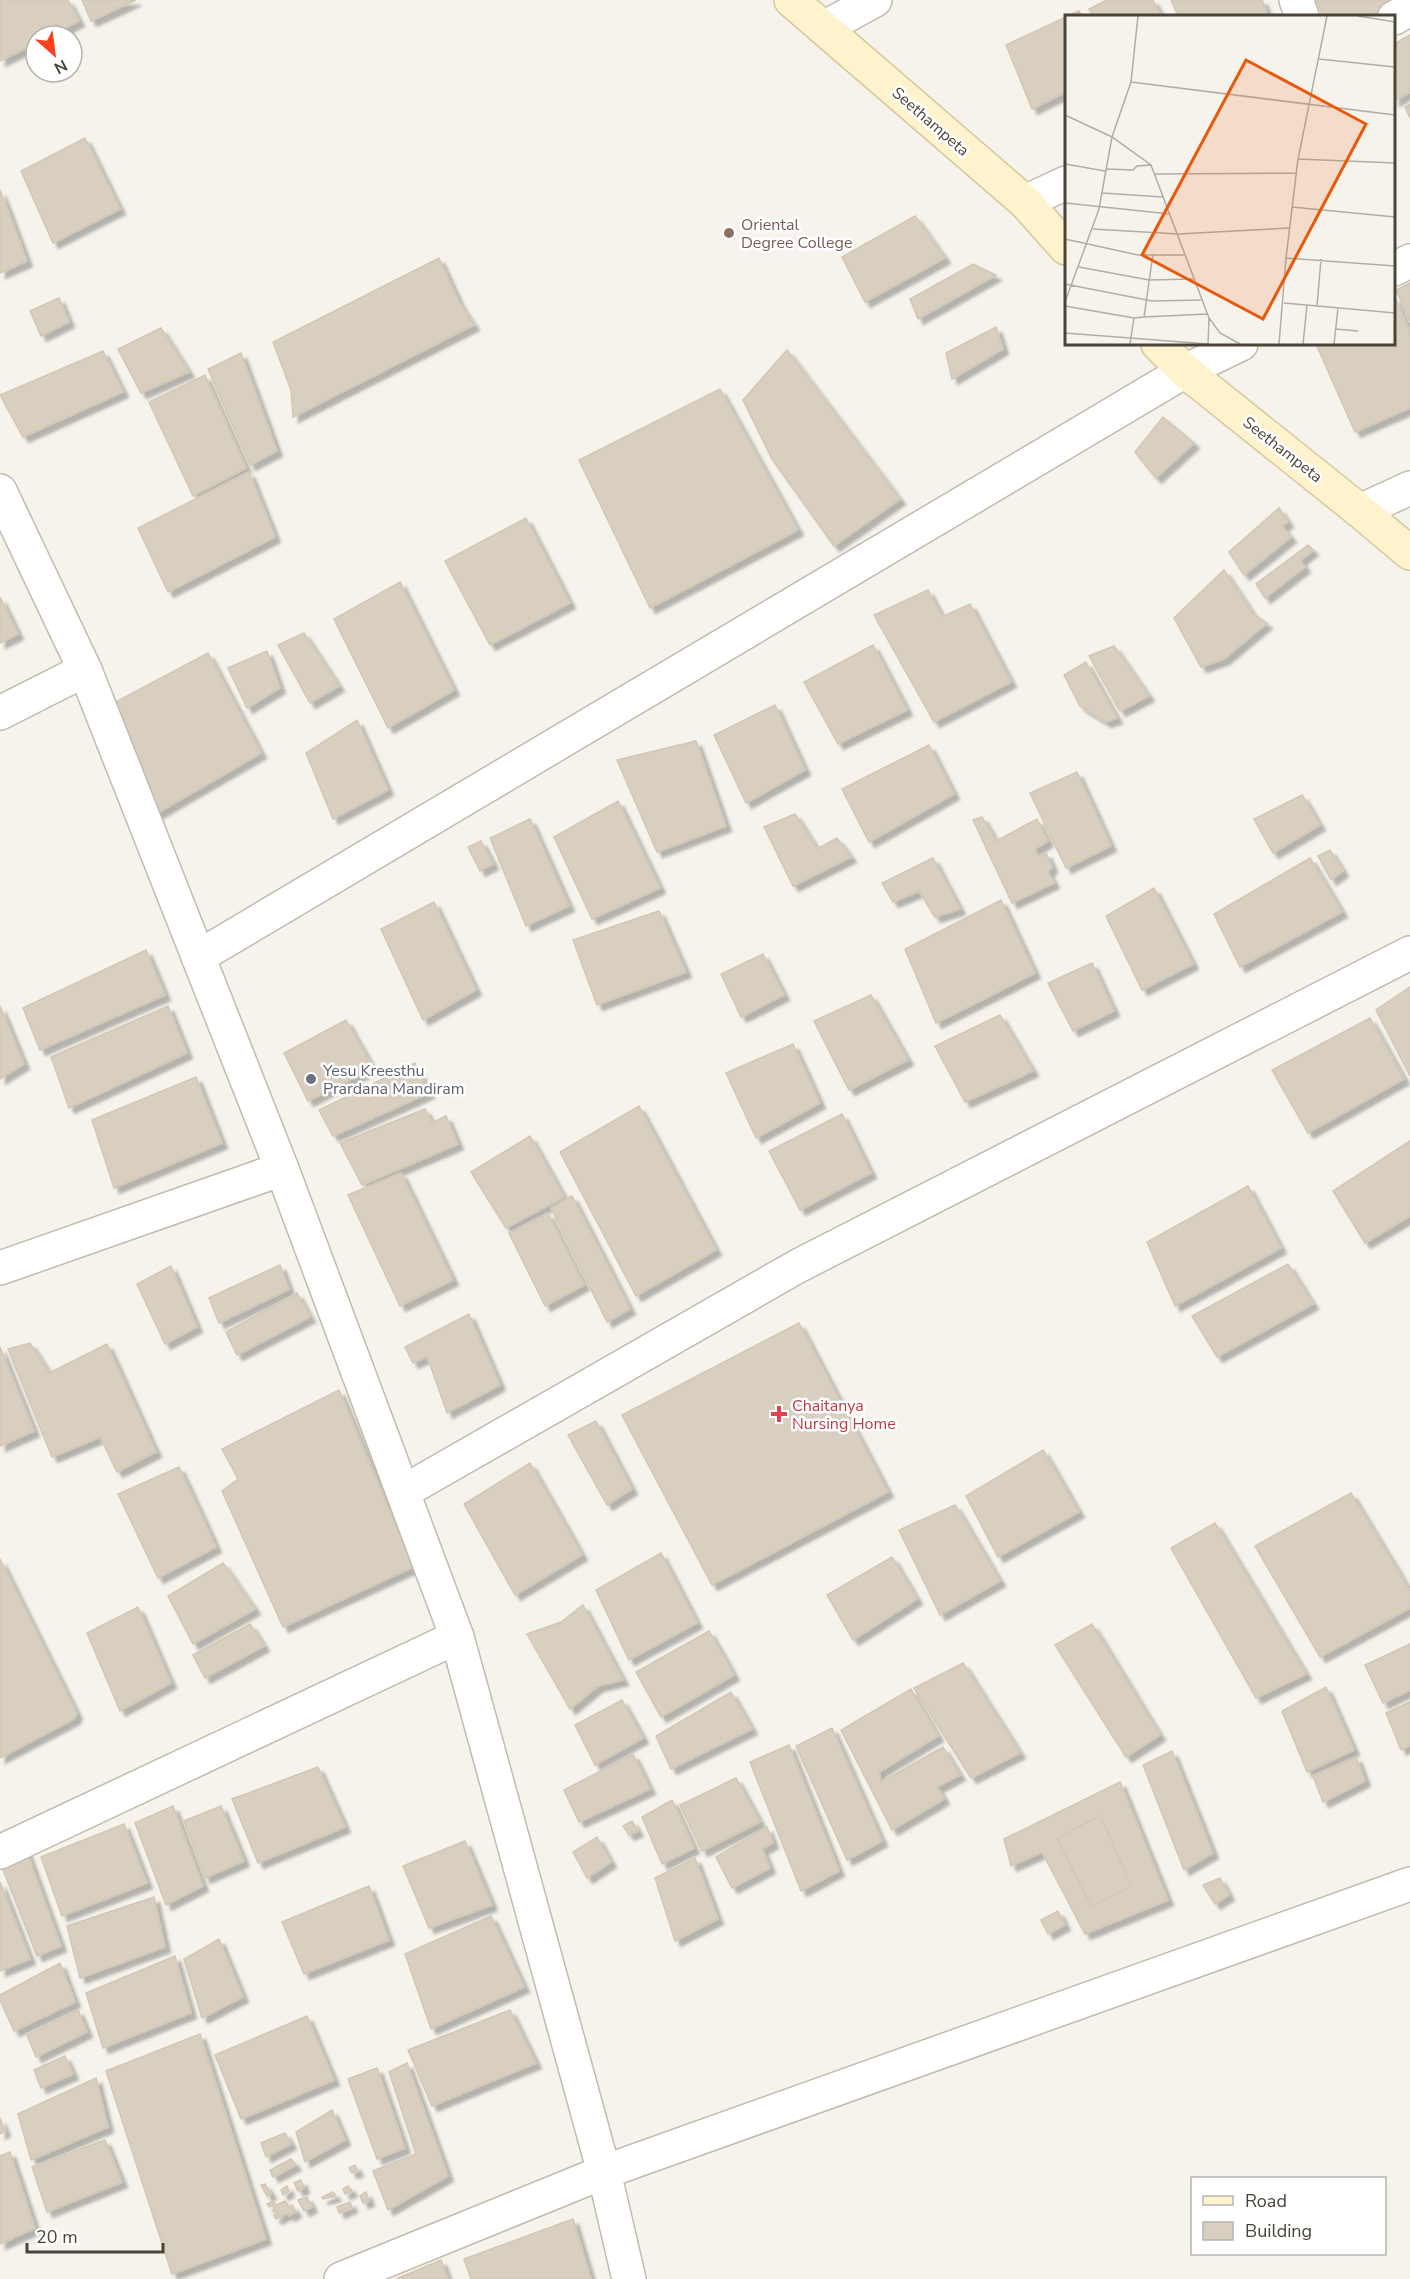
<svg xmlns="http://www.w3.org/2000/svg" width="1410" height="2279" font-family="'Nunito Sans',sans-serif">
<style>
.building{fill:#d8cfc1;stroke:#d3c7b4;stroke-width:1.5;filter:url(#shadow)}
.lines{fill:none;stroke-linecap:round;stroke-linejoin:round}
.street-casing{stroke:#c2bbae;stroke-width:36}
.secondary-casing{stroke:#d6c79b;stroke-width:36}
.street{stroke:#fff;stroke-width:33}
.secondary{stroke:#fff3cd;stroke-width:33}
.education-dot{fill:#8d6e63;stroke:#fff;stroke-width:2}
.worship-dot{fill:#6b7280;stroke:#fff;stroke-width:2}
.health-dot{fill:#e0444e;stroke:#fff;stroke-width:2}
.labels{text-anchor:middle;stroke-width:5;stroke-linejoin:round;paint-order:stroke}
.street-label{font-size:16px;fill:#4b4439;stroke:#fff}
.education-label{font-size:16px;fill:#785e54;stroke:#fff;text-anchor:start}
.worship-label{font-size:16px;fill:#5b616d;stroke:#fff;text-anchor:start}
.health-label{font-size:16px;fill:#be3a42;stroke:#fff;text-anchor:start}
.inset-road{fill:none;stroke:#b2ada4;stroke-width:1.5}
.view{fill:#e8590c;fill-opacity:0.15;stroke:#e8590c;stroke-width:3}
.inset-edge{fill:none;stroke:#4b4439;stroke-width:3}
</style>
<defs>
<filter id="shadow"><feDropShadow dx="5.5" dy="5.5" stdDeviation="1.5" flood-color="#0004"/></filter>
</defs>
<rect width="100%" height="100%" fill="#f6f3ec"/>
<!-- building -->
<g class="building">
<path d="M 0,0 L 68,0 L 79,21 L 50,36 L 36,36 L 36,43 L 0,61 Z"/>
<path d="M 82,0 L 136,0 L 91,21 Z"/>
<path d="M 1107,0 L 1153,0 L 1161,16 L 1093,16 L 1089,9 Z"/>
<path d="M 1171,0 L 1262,0 L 1267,13 L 1260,16 L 1178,16 Z"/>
<path d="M 1316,0 L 1403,0 L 1369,16 L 1323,16 Z"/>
<path d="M 1079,11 L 1082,16 L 1067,16 Z"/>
<path d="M 1066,17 L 1066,92 L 1032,109 L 1006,45 Z"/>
<path d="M 1410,35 L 1410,92 L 1394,101 L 1394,44 Z"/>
<path d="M 1410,104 L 1410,118 L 1405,107 Z"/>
<path d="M 85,138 L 120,209 L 53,243 L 21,171 Z"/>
<path d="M 0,190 L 27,261 L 0,273 Z"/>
<path d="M 915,216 L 945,258 L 865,302 L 842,257 Z"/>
<path d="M 439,258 L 460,304 L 474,325 L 293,417 L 291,390 L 273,342 Z"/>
<path d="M 973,264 L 996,275 L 918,319 L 910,299 Z"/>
<path d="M 1410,283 L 1410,321 L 1396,290 Z"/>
<path d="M 1394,295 L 1410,332 L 1410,408 L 1355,432 L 1316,344 L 1394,344 Z"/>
<path d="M 59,298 L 69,322 L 41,336 L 30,311 Z"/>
<path d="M 996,327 L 1003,349 L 952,379 L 946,353 Z"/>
<path d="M 161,328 L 189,372 L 141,393 L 118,349 Z"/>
<path d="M 787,350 L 900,499 L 834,546 L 772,459 L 743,400 Z"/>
<path d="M 103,351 L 123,392 L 23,437 L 0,395 Z"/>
<path d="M 241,353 L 277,451 L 250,465 L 208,369 Z"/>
<path d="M 205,375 L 246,468 L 193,496 L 149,402 Z"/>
<path d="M 720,389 L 798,530 L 650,608 L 579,460 Z"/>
<path d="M 1163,417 L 1194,443 L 1156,478 L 1135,452 Z"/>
<path d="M 249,472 L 275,537 L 168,592 L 138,528 Z"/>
<path d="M 1279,508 L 1288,522 L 1282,526 L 1291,537 L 1244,575 L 1229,552 Z"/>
<path d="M 526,518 L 570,603 L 490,645 L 445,561 Z"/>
<path d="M 1308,545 L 1313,550 L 1300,560 L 1305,567 L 1265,598 L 1256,584 Z"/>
<path d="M 1224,570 L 1253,614 L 1267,623 L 1224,659 L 1201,667 L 1174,618 Z"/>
<path d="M 400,582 L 454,690 L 388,728 L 334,619 Z"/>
<path d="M 928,590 L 942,617 L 970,604 L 1011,682 L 934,722 L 874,615 Z"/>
<path d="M 0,597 L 18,634 L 0,643 Z"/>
<path d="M 304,633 L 339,686 L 310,703 L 278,645 Z"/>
<path d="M 873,645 L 907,710 L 838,744 L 804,682 Z"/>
<path d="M 1114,646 L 1149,696 L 1120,711 L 1089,656 Z"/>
<path d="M 267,651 L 280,688 L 247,708 L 228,668 Z"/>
<path d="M 208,653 L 261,753 L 156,814 L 108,706 Z"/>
<path d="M 1086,662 L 1117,718 L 1106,722 L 1080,706 L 1064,675 Z"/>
<path d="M 775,705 L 805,770 L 746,803 L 714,735 Z"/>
<path d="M 357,720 L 388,790 L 333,819 L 306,753 Z"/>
<path d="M 696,741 L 726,826 L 657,852 L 617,760 Z"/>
<path d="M 929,745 L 954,794 L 869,842 L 842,789 Z"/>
<path d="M 1077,772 L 1111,846 L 1066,868 L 1030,793 Z"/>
<path d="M 1302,795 L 1320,825 L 1273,853 L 1254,819 Z"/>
<path d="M 618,801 L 660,888 L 592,919 L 554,837 Z"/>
<path d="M 795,814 L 817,849 L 837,838 L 851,857 L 793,886 L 764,827 Z"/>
<path d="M 982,817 L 996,841 L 1037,819 L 1048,841 L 1035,849 L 1038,856 L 1046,853 L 1052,867 L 1048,872 L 1054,883 L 1012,903 L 973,820 Z"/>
<path d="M 530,819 L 569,906 L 526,926 L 490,838 Z"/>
<path d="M 481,841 L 493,864 L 480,871 L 468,847 Z"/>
<path d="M 1330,850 L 1343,871 L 1331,880 L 1318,856 Z"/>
<path d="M 933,858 L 960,909 L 935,917 L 919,891 L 893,902 L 882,883 Z"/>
<path d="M 1310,858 L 1342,912 L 1240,967 L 1214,914 Z"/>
<path d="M 1154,888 L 1193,964 L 1142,990 L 1106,916 Z"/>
<path d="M 1001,900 L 1035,973 L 936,1023 L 905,949 Z"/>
<path d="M 434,902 L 476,990 L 423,1020 L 381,929 Z"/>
<path d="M 659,911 L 686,972 L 597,1005 L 573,940 Z"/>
<path d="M 146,950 L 165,995 L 40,1050 L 23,1008 Z"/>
<path d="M 763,954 L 784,995 L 741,1017 L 721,974 Z"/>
<path d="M 1092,963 L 1114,1011 L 1073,1031 L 1048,983 Z"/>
<path d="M 1410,987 L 1410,1076 L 1376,1010 Z"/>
<path d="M 871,995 L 908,1060 L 849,1090 L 814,1021 Z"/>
<path d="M 0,1006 L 24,1064 L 0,1079 Z"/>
<path d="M 168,1006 L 187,1053 L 69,1108 L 51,1057 Z"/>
<path d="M 1000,1015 L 1033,1071 L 965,1102 L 935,1046 Z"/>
<path d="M 1370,1018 L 1404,1079 L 1308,1133 L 1272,1070 Z"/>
<path d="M 346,1020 L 373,1068 L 308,1101 L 284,1053 Z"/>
<path d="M 793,1044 L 820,1103 L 756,1138 L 726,1073 Z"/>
<path d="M 415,1063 L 429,1093 L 333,1136 L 319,1110 Z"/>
<path d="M 196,1077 L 222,1143 L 114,1188 L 92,1120 Z"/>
<path d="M 639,1106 L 716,1250 L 636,1296 L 560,1152 Z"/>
<path d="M 425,1109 L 432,1123 L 446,1116 L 458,1144 L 362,1185 L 340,1143 Z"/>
<path d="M 842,1114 L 871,1173 L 800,1210 L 769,1151 Z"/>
<path d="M 530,1136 L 564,1197 L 506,1228 L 471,1172 Z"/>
<path d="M 1410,1141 L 1410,1216 L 1365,1243 L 1333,1191 Z"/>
<path d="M 401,1173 L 453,1280 L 400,1306 L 348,1195 Z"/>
<path d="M 1248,1186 L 1281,1248 L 1175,1306 L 1147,1242 Z"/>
<path d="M 572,1196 L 630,1309 L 607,1322 L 551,1208 Z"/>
<path d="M 548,1213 L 584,1285 L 545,1306 L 509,1233 Z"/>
<path d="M 1288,1264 L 1313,1304 L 1217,1357 L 1192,1316 Z"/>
<path d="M 280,1265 L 289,1289 L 219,1323 L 209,1298 Z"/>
<path d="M 171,1266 L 197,1327 L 165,1344 L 137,1284 Z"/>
<path d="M 297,1293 L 310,1317 L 237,1355 L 226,1332 Z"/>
<path d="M 469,1314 L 500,1385 L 447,1413 L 427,1356 L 413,1363 L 405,1347 Z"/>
<path d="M 799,1323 L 888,1492 L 712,1585 L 622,1415 Z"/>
<path d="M 30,1343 L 49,1373 L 107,1344 L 156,1452 L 117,1472 L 100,1437 L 52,1457 L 8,1349 Z"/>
<path d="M 0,1347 L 34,1431 L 0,1446 Z"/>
<path d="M 339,1390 L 413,1567 L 283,1627 L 222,1491 L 238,1479 L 222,1449 Z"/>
<path d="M 596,1421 L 632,1489 L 607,1505 L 568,1435 Z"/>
<path d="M 1043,1450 L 1079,1512 L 998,1557 L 966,1496 Z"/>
<path d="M 530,1463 L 582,1555 L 515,1595 L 464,1504 Z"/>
<path d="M 179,1467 L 216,1547 L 158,1578 L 118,1494 Z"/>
<path d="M 1351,1493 L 1410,1591 L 1410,1608 L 1320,1657 L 1255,1546 Z"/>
<path d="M 955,1505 L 1000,1581 L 940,1615 L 899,1530 Z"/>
<path d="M 1215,1523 L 1306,1674 L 1256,1698 L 1171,1548 Z"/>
<path d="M 661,1553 L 697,1623 L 629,1660 L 596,1590 Z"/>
<path d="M 892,1557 L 917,1599 L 853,1640 L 827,1595 Z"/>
<path d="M 0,1559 L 77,1714 L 74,1719 L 0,1758 Z"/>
<path d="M 223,1563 L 255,1609 L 193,1644 L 168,1596 Z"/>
<path d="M 583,1605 L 623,1680 L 598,1686 L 570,1709 L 527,1634 L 561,1622 Z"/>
<path d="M 138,1607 L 171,1683 L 120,1711 L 87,1633 Z"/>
<path d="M 250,1624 L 264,1646 L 205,1678 L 193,1655 Z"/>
<path d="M 1092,1624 L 1160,1735 L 1126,1757 L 1055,1645 Z"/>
<path d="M 709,1631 L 734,1675 L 661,1717 L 636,1672 Z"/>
<path d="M 1410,1644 L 1410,1690 L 1383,1703 L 1365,1665 Z"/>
<path d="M 963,1663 L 1020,1753 L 971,1778 L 914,1688 Z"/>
<path d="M 1326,1687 L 1354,1750 L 1307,1772 L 1282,1711 Z"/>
<path d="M 911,1689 L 938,1736 L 879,1772 L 881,1782 L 943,1747 L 960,1775 L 937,1787 L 944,1799 L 892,1830 L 841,1730 Z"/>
<path d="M 731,1692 L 752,1729 L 671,1769 L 656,1736 Z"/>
<path d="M 622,1700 L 643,1738 L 595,1765 L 575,1725 Z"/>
<path d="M 1410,1702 L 1410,1745 L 1401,1750 L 1386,1713 Z"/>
<path d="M 832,1728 L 882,1841 L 847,1860 L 796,1746 Z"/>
<path d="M 789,1745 L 839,1871 L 801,1891 L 750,1762 Z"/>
<path d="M 1172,1751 L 1213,1853 L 1184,1870 L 1143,1765 Z"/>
<path d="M 633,1754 L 650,1789 L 579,1822 L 564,1790 Z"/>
<path d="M 1356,1757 L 1365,1781 L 1323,1802 L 1313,1776 Z"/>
<path d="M 318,1767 L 345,1827 L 258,1863 L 232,1799 Z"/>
<path d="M 736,1778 L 760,1822 L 702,1851 L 680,1805 Z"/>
<path d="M 1120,1782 L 1168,1900 L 1085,1934 L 1042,1852 L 1011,1866 L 1004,1839 Z"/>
<path d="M 672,1800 L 694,1848 L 662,1864 L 642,1817 Z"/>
<path d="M 173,1806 L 203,1886 L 166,1905 L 135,1823 Z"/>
<path d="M 221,1806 L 244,1861 L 205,1878 L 184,1821 Z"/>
<path d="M 1100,1815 L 1131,1886 L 1092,1907 L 1057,1839 Z"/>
<path d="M 632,1821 L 638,1831 L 629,1835 L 623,1826 Z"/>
<path d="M 124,1824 L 147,1883 L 62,1916 L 41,1857 Z"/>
<path d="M 767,1827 L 773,1843 L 762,1849 L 770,1868 L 732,1888 L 716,1857 Z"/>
<path d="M 597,1837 L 611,1862 L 587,1878 L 573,1852 Z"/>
<path d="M 465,1841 L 492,1905 L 429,1928 L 403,1866 Z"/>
<path d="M 26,1850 L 61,1946 L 37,1956 L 0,1862 Z"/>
<path d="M 695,1858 L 718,1919 L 675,1941 L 655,1878 Z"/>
<path d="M 1220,1878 L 1229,1895 L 1215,1904 L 1203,1885 Z"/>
<path d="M 0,1882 L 30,1959 L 0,1971 Z"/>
<path d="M 369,1886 L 389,1940 L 304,1974 L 282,1922 Z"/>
<path d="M 154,1897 L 165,1947 L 80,1978 L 67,1926 Z"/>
<path d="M 1058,1911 L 1065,1925 L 1048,1934 L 1041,1920 Z"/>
<path d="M 491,1916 L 524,1987 L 431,2029 L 405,1954 Z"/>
<path d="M 219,1939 L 243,1997 L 202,2018 L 184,1959 Z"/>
<path d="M 175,1956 L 191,2013 L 103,2048 L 86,1993 Z"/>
<path d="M 60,1963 L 75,2002 L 14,2031 L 0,2000 L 0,1995 Z"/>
<path d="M 78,2010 L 87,2032 L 36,2057 L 27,2035 Z"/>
<path d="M 510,2010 L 536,2063 L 432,2106 L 408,2050 Z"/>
<path d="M 307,2016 L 334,2080 L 241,2119 L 215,2055 Z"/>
<path d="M 200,2034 L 266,2239 L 172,2274 L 106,2071 Z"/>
<path d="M 65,2056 L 73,2074 L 41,2088 L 34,2070 Z"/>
<path d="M 407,2063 L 448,2176 L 388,2210 L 373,2171 L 416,2154 L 389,2072 Z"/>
<path d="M 377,2068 L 405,2148 L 377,2159 L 348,2079 Z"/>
<path d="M 96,2078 L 108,2127 L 31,2160 L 18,2114 Z"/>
<path d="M 332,2110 L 345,2140 L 305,2162 L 296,2132 Z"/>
<path d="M 0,2118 L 5,2131 L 0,2134 Z"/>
<path d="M 285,2133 L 291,2144 L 266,2157 L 261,2143 Z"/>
<path d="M 105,2140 L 122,2182 L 47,2212 L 32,2167 Z"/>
<path d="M 10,2152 L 35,2228 L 0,2244 L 0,2156 Z"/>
<path d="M 291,2159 L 296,2165 L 273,2177 L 270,2170 Z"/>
<path d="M 355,2165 L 358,2171 L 352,2173 L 349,2168 Z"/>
<path d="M 301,2180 L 304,2188 L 298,2191 L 294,2183 Z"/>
<path d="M 265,2184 L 271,2194 L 267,2196 L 261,2185 Z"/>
<path d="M 287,2186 L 289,2191 L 283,2195 L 281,2190 Z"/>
<path d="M 348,2186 L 352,2191 L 345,2194 L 343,2189 Z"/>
<path d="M 333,2192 L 336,2196 L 323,2199 L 322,2197 Z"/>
<path d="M 366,2192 L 369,2201 L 363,2203 L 360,2196 Z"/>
<path d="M 307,2197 L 312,2207 L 304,2211 L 298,2200 Z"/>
<path d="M 273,2201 L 276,2205 L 285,2201 L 289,2207 L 292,2205 L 296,2212 L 289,2216 L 288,2213 L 276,2219 L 274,2215 L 278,2213 L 273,2206 L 269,2207 L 267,2204 Z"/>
<path d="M 350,2202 L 352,2207 L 339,2213 L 337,2207 Z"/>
<path d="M 573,2219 L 591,2279 L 471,2279 L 464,2259 Z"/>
<path d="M 441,2260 L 448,2279 L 396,2279 Z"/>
</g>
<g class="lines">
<!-- street casing -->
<g class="street-casing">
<g id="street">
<path d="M 1296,0 L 1302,16"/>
<path d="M 1394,18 L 1410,9"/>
<path d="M 824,28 L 875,0"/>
<path d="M 1025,202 L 1066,183"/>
<path d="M 1394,269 L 1410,261"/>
<path d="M 0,491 L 85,670 L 0,713"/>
<path d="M 1360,511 L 1410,488"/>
<path d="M 85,670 L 282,1169 L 457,1637 L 604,2172 L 629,2279"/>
<path d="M 198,957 L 1185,371 L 1241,344"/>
<path d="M 0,1268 L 282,1169"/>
<path d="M 403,1492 L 798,1266 L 1410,953"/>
<path d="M 0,1852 L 457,1637"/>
<path d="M 341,2279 L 604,2172 L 1410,1884"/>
</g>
</g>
<!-- secondary casing -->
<g class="secondary-casing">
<g id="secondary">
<path d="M 791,0 L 1025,202 L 1066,248"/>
<path d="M 1158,344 L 1185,371 L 1360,511 L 1410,553"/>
</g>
</g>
<!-- street -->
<use href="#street" class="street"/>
<!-- secondary -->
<use href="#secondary" class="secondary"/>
</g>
<!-- markers -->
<circle class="education-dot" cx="729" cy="233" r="6"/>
<circle class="worship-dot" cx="311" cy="1079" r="6"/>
<path class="health-dot" d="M776 1405h6v6h6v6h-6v6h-6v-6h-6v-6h6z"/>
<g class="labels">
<!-- street labels -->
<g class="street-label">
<text transform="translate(931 121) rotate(41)" y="6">Seethampeta</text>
<text transform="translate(1283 449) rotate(38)" y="6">Seethampeta</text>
</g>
<!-- education labels -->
<g class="education-label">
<text x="741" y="230">Oriental<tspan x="741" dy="18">Degree College</tspan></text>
</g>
<!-- worship labels -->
<g class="worship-label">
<text x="323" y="1076">Yesu Kreesthu<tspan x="323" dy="18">Prardana Mandiram</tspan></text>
</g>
<!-- health labels -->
<g class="health-label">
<text x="792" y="1411">Chaitanya<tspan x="792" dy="18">Nursing Home</tspan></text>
</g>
</g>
<!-- overview -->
<g transform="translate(1065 15)">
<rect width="330" height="330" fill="#f6f3ec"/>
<path class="inset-road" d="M 293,1 L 330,7M 254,44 L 330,52M 66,67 L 330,100M 0,100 L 47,122 L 86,150 L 144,303 L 155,318 L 175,329M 233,144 L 330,148M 0,149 L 40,156M 41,154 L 68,155 L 72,151 L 86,150M 90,159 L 231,158M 37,178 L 98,182M 0,188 L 105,199M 227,192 L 330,202M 28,214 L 113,219 L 224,213M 0,224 L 73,240 L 119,240M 221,243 L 233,144 L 262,1M 14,252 L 84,265 L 128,264M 0,269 L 87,286 L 136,285M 0,287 L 34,194 L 47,122 L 66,67 L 73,1M 219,288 L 330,298M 0,291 L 69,303M 252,291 L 256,244M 79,302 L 142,299M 270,314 L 293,316M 0,318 L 143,329M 65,329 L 69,303 L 79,302 L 88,239M 143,329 L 144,303M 214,329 L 221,243 L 330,251M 238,329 L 242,290M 269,329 L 273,293"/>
<path class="view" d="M 181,45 L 301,109 L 198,304 L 77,240 Z"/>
<rect width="330" height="330" class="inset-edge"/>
</g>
<!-- legend -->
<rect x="1191" y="2177" width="195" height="78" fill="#ffffff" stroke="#b7b4b0" stroke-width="1.5"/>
<rect x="1203" y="2196" width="30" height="9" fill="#fff3cd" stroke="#b7b4b0" stroke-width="1.5"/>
<text x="1245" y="2207" font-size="18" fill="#4b4439">Road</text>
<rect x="1203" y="2222" width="30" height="18" fill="#d8cfc1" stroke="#b7b4b0" stroke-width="1.5"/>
<text x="1245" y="2237" font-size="18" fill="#4b4439">Building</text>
<!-- north arrow -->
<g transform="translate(54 54) rotate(152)"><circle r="28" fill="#ffffff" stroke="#b7b4b0" stroke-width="1.5"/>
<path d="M0-4.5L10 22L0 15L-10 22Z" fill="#fc3f1d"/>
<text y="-9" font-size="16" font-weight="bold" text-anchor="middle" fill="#4b4439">N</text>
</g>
<!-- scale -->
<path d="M27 2243v9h136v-9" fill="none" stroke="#4b4439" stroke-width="3"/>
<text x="36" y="2243" font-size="18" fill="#4b4439" stroke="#ffffff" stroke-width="4.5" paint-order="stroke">20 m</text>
</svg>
